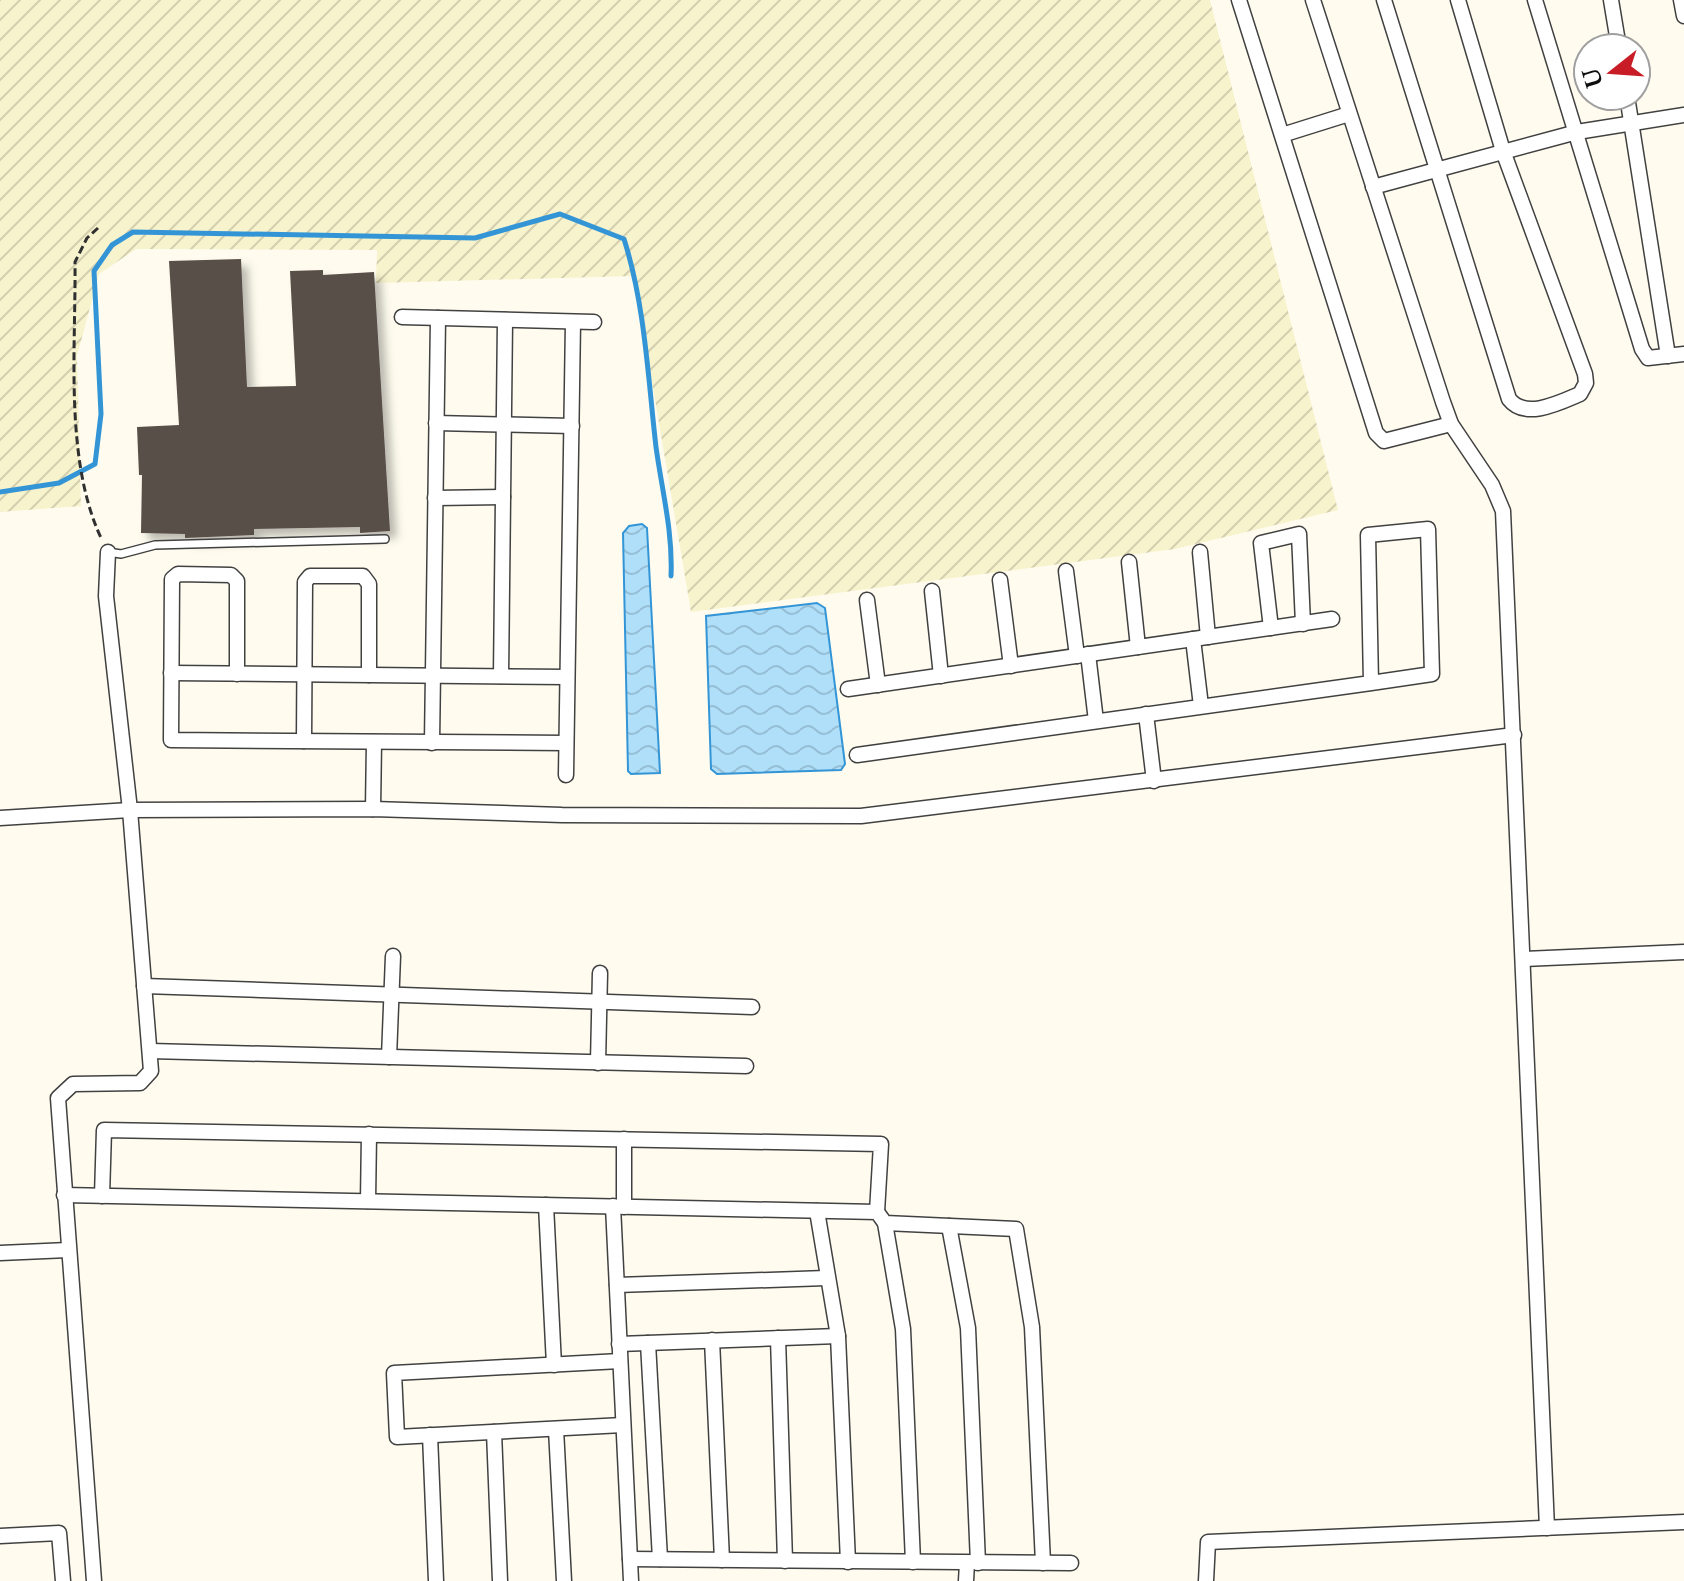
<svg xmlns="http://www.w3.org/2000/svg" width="1684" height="1581" font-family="'Libre Baskerville',serif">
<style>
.farmland{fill:url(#farmland-furrows)}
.water{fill:url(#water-waves);stroke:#3395d6;stroke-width:2}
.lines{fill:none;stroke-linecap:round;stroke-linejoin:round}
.stream{stroke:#3395d6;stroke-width:5}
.building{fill:#584f4a;filter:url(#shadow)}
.service-casing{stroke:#414141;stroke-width:10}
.minor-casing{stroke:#414141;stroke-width:17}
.path{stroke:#303030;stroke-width:3;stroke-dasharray:8 4;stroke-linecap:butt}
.service{stroke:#fff;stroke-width:7}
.minor{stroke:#fff;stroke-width:14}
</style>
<defs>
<pattern id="farmland-furrows" width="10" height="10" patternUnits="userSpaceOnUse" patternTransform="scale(2)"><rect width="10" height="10" fill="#f7f3cd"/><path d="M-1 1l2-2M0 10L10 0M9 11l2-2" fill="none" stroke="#d3cfaf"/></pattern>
<pattern id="water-waves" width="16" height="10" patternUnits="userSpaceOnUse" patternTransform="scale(2)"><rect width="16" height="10" fill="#b0dffa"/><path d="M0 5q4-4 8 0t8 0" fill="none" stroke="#96bed5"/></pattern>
<filter id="shadow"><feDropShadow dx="7" dy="7" stdDeviation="4" flood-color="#0004"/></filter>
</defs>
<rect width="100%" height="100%" fill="#fffcef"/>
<!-- farmland -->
<path class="farmland" d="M 0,0 L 1210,0 L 1338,510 L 1175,549 L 691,612 L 634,276 L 376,283 L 377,250 L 136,249 L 99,274 L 77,356 L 81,506 L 0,512 Z"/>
<!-- water -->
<g class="water">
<path d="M 642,524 L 647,528 L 660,773 L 631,774 L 628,771 L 623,533 L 629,526 Z"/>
<path d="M 817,603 L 825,608 L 845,764 L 841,770 L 717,774 L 711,769 L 706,616 Z"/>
</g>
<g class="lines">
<!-- stream -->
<path class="stream" d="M 0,492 L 59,483 L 95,464 L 101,414 L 94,271 L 112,245 L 133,232 L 475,238 L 560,214 L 624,239 C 645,305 648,378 656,447 C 662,491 673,532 671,576"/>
</g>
<!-- building -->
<path class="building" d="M 241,259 L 247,387 L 296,386 L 290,271 L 323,270 L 323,275 L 374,272 L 390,531 L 360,533 L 360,527 L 254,529 L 254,535 L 185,538 L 185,534 L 141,533 L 142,475 L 139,475 L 137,427 L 179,425 L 169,261 Z"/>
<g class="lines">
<!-- service casing -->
<g class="service-casing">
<path id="service" d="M 108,552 L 121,554 L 155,545 L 385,539"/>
</g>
<!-- minor casing -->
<g class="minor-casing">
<g id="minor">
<path d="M 1239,0 L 1376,433 L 1384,441 L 1451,424"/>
<path d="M 1313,0 L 1443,402 L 1451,424 L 1492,485 L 1503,511 L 1547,1528"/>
<path d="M 1384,0 L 1509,399 C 1525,420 1559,403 1580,394 L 1586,383 L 1585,374 L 1503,151 L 1458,0"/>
<path d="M 1535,0 L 1642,349 L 1648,358 L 1684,354"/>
<path d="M 1611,0 L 1619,48"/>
<path d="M 1681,0 L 1684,16"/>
<path d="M 1627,96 L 1668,356"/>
<path d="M 1282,135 L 1349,114"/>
<path d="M 1373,187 L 1577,132 L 1684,115"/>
<path d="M 402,317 L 594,322"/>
<path d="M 436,423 L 572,426"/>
<path d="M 435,498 L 503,497"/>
<path d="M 1200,552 L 1208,637"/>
<path d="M 1129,562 L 1138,647"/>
<path d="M 1066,571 L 1077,656"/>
<path d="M 1000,580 L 1011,666"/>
<path d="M 932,591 L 941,676"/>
<path d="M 867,600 L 878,685"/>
<path d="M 1271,628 L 1261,543 L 1299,534 L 1303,624"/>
<path d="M 1193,639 L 1201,706"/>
<path d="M 1088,654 L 1096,721"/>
<path d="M 171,673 L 567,677"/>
<path d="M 237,674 L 237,581 L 231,575 L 178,574 L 172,579 L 171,740 L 566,743"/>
<path d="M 501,676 L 505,320"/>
<path d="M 848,689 L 1332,619"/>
<path d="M 1146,714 L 1154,781"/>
<path d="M 304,741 L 305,582 L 310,576 L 363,576 L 369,584 L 369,675"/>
<path d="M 432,743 L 438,318"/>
<path d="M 857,755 L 1371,683 L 1432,674 L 1428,529 L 1368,535 L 1371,683"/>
<path d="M 566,775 L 573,322"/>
<path d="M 373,809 L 374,742"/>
<path d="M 0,818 L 130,810 L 373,809 L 562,815 L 861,816 L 1514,735"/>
<path d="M 1523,959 L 1684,952"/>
<path d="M 144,986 L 752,1007"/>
<path d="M 150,1051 L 746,1066"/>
<path d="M 389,1057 L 393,956"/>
<path d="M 598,1063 L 600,973"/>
<path d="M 624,1139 L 624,1207"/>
<path d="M 64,1195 L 877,1212 L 885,1223 L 1016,1229 L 1032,1327 L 1043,1563"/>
<path d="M 102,1196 L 104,1130 L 881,1144 L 877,1212"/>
<path d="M 368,1201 L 369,1134"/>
<path d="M 546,1205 L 554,1365"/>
<path d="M 613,1206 L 631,1581"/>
<path d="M 817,1211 L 838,1336 L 848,1562"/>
<path d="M 885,1223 L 903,1329 L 913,1562"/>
<path d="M 949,1226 L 968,1328 L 978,1563"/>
<path d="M 0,1253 L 68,1250"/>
<path d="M 617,1285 L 826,1278"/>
<path d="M 778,1338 L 785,1561"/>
<path d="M 712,1340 L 722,1560"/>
<path d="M 648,1343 L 660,1559"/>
<path d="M 619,1344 L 838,1336"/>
<path d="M 620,1361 L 394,1373 L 397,1437 L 623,1425"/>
<path d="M 556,1429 L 564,1581"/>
<path d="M 494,1432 L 500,1581"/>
<path d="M 430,1435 L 436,1581"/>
<path d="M 0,1536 L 59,1533 L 63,1581"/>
<path d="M 630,1559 L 1071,1563"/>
<path d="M 94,1581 L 58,1098 L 73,1084 L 140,1083 L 151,1071 L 130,810 L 106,596 L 108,552"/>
<path d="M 966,1581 L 967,1563"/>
<path d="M 1206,1581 L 1208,1542 L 1684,1522"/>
</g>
</g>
<!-- path -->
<path class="path" d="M 98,228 L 87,238 L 75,262 C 76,349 64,461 102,540"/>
<!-- service -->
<use href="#service" class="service"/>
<!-- minor -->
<use href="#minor" class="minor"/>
</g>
<!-- north arrow -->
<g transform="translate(1612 72) rotate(253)"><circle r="38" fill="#ffffff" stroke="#9f9f9f" stroke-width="2"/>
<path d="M0-6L14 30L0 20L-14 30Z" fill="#c81d26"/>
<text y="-12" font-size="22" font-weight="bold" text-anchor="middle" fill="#0e0e0e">U</text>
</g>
</svg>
